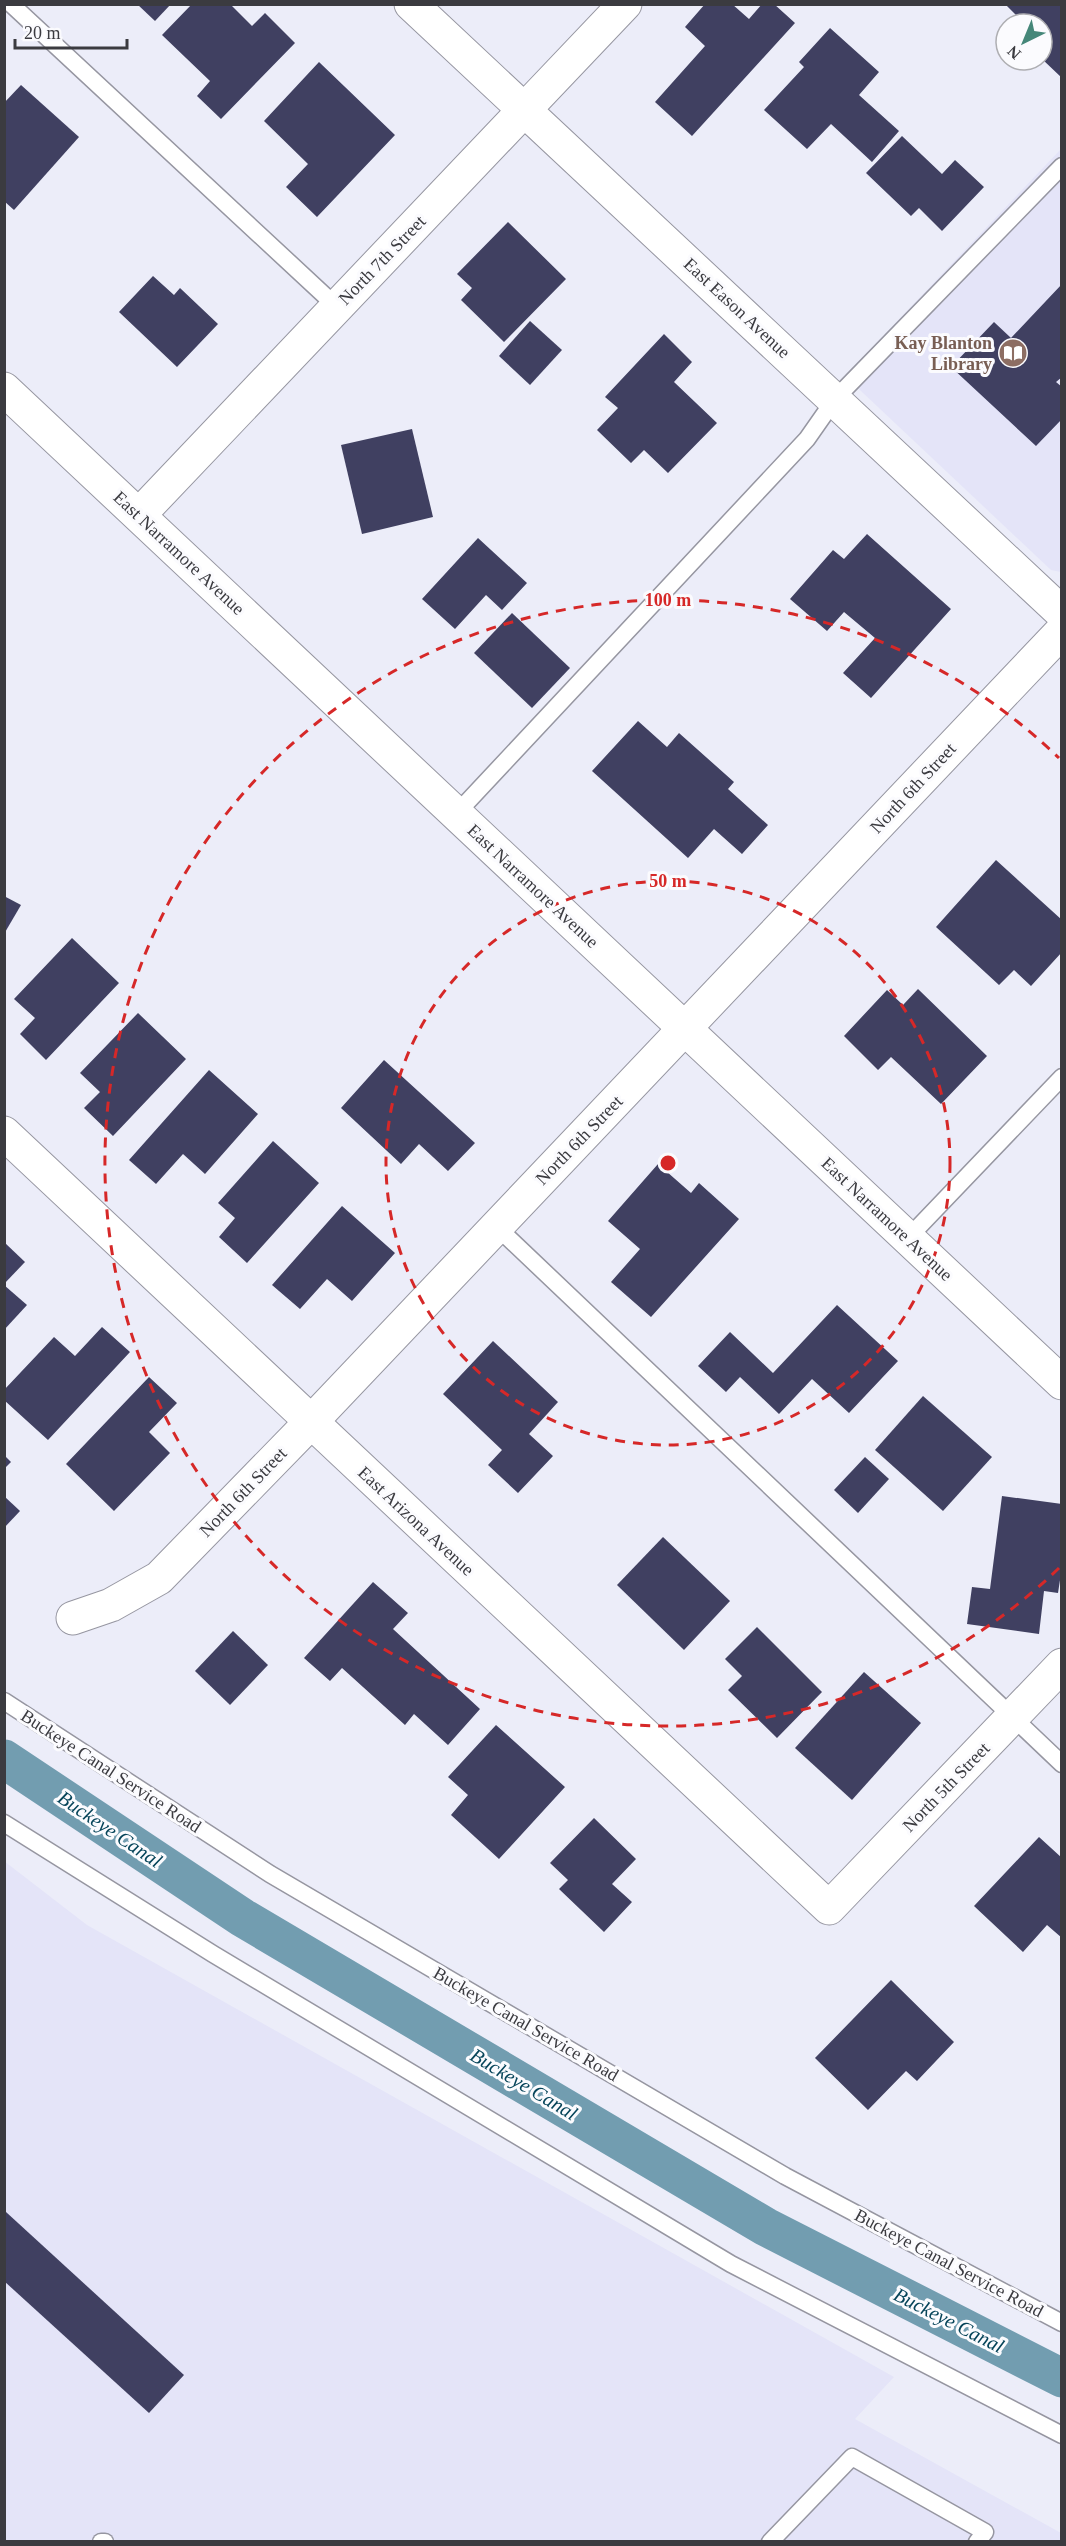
<svg xmlns="http://www.w3.org/2000/svg" width="1066" height="2546" font-family="Georgia,serif">
<style>
.built{fill:#e4e4f8}
.lines{fill:none;stroke-linecap:round;stroke-linejoin:round}
.canal{stroke:#729db0;stroke-width:39}
.building{fill:#404061}
.service-casing{stroke:#9696a1;stroke-width:19}
.minor-casing{stroke:#9696a1;stroke-width:35}
.service{stroke:#fff;stroke-width:16}
.minor{stroke:#fff;stroke-width:33}
.ring{fill:none;stroke:#d62828;stroke-width:3;stroke-dasharray:10 8}
.labels{text-anchor:middle;stroke-width:6;stroke-linejoin:round;paint-order:stroke}
.street-label{font-size:18px;fill:#3b3b40;stroke:#fbfbfe}
.education-label{font-size:18px;font-weight:bold;fill:#785e54;stroke:#fbfbfe;text-anchor:end}
.water-label{font-size:20px;font-style:italic;fill:#07455a;stroke:#fbfbfe}
.centre{fill:#d62828;stroke:#fbfbfe;stroke-width:3}
.ring-label{font-size:18px;text-anchor:middle;font-weight:bold;fill:#d62828;stroke:#fbfbfe;stroke-width:6;stroke-linejoin:round;paint-order:stroke}
</style>
<rect width="100%" height="100%" fill="#ecedf9"/>
<!-- built -->
<g class="built">
<path d="M 1061,149 L 1061,572 L 1051,570 L 845,376 Z"/>
<path d="M 4,1861 L 87,1925 L 894,2377 L 855,2419 L 1061,2533 L 1061,2541 L 5,2541 Z"/>
</g>
<g class="lines">
<!-- canal -->
<path class="canal" d="M 4,1759 L 243,1918 L 766,2227 L 1062,2378"/>
</g>
<!-- building -->
<g class="building">
<path d="M 137,4 L 171,4 L 155,21 Z"/>
<path d="M 192,4 L 230,4 L 252,26 L 265,13 L 295,43 L 221,119 L 197,96 L 210,81 L 162,35 Z"/>
<path d="M 705,4 L 732,4 L 749,19 L 762,4 L 774,4 L 795,23 L 692,136 L 655,102 L 705,46 L 685,27 Z"/>
<path d="M 1005,4 L 1062,4 L 1062,78 L 1042,59 L 1042,51 L 1047,46 L 1042,41 L 1042,24 L 1025,24 Z"/>
<path d="M 830,28 L 879,72 L 859,95 L 899,131 L 872,162 L 831,124 L 807,149 L 764,110 L 804,67 L 799,62 Z"/>
<path d="M 319,62 L 395,135 L 317,217 L 286,187 L 308,164 L 264,121 Z"/>
<path d="M 21,85 L 79,137 L 14,210 L 4,201 L 4,103 Z"/>
<path d="M 902,136 L 942,174 L 955,160 L 984,187 L 942,231 L 919,208 L 911,216 L 866,173 Z"/>
<path d="M 508,222 L 566,279 L 504,342 L 461,300 L 472,288 L 457,274 Z"/>
<path d="M 153,276 L 174,295 L 180,288 L 218,324 L 177,367 L 119,312 Z"/>
<path d="M 1062,284 L 1062,377 L 1056,382 L 1062,387 L 1062,419 L 1036,446 L 951,367 L 994,322 L 1011,338 Z"/>
<path d="M 530,321 L 562,350 L 530,385 L 499,356 Z"/>
<path d="M 664,334 L 692,362 L 674,382 L 717,423 L 668,473 L 644,450 L 631,463 L 597,430 L 618,408 L 605,397 Z"/>
<path d="M 412,429 L 433,517 L 362,534 L 341,445 Z"/>
<path d="M 867,534 L 951,609 L 871,698 L 843,673 L 875,638 L 844,612 L 827,631 L 790,599 L 833,550 L 844,559 Z"/>
<path d="M 478,538 L 527,583 L 502,610 L 486,595 L 455,629 L 422,599 Z"/>
<path d="M 512,613 L 570,668 L 532,708 L 474,653 Z"/>
<path d="M 638,721 L 667,747 L 679,733 L 734,782 L 728,789 L 768,825 L 742,854 L 714,829 L 688,858 L 592,771 Z"/>
<path d="M 996,860 L 1062,920 L 1062,952 L 1031,986 L 1014,970 L 999,985 L 936,927 Z"/>
<path d="M 4,896 L 21,905 L 4,934 Z"/>
<path d="M 72,938 L 119,983 L 46,1060 L 20,1034 L 35,1018 L 14,999 Z"/>
<path d="M 918,989 L 987,1056 L 941,1104 L 891,1057 L 878,1070 L 844,1036 L 887,990 L 903,1005 Z"/>
<path d="M 138,1013 L 186,1059 L 113,1136 L 84,1108 L 100,1092 L 80,1073 Z"/>
<path d="M 384,1060 L 475,1143 L 448,1171 L 419,1144 L 401,1164 L 341,1108 Z"/>
<path d="M 209,1070 L 258,1114 L 205,1174 L 183,1154 L 156,1184 L 129,1160 Z"/>
<path d="M 273,1141 L 319,1183 L 247,1263 L 219,1237 L 235,1218 L 218,1203 Z"/>
<path d="M 658,1164 L 691,1193 L 699,1183 L 739,1219 L 651,1317 L 611,1282 L 640,1249 L 608,1221 Z"/>
<path d="M 342,1206 L 395,1253 L 352,1301 L 327,1279 L 300,1309 L 272,1285 Z"/>
<path d="M 4,1242 L 25,1262 L 4,1284 Z"/>
<path d="M 4,1285 L 27,1305 L 4,1330 Z"/>
<path d="M 837,1305 L 898,1361 L 849,1413 L 812,1379 L 779,1414 L 740,1377 L 726,1392 L 698,1366 L 730,1332 L 773,1373 Z"/>
<path d="M 102,1327 L 130,1352 L 48,1440 L 4,1400 L 4,1390 L 54,1337 L 75,1356 Z"/>
<path d="M 493,1341 L 558,1402 L 529,1434 L 553,1456 L 518,1493 L 488,1465 L 502,1450 L 443,1394 Z"/>
<path d="M 149,1377 L 177,1403 L 149,1432 L 170,1453 L 114,1511 L 66,1464 Z"/>
<path d="M 923,1396 L 992,1457 L 943,1511 L 875,1450 Z"/>
<path d="M 4,1455 L 11,1462 L 4,1469 Z"/>
<path d="M 865,1457 L 889,1479 L 858,1513 L 834,1490 Z"/>
<path d="M 4,1496 L 20,1511 L 4,1528 Z"/>
<path d="M 1002,1496 L 1062,1504 L 1062,1567 L 1058,1593 L 1044,1591 L 1039,1634 L 967,1624 L 972,1587 L 990,1589 Z"/>
<path d="M 663,1537 L 730,1601 L 684,1650 L 617,1585 Z"/>
<path d="M 373,1582 L 408,1613 L 393,1629 L 480,1709 L 448,1745 L 414,1714 L 405,1725 L 342,1668 L 330,1681 L 304,1658 Z"/>
<path d="M 757,1627 L 822,1692 L 777,1738 L 728,1690 L 742,1676 L 725,1659 Z"/>
<path d="M 233,1631 L 268,1665 L 230,1705 L 195,1671 Z"/>
<path d="M 864,1672 L 921,1723 L 852,1800 L 795,1748 Z"/>
<path d="M 496,1725 L 565,1787 L 499,1859 L 451,1815 L 468,1795 L 448,1777 Z"/>
<path d="M 594,1818 L 636,1859 L 612,1884 L 632,1902 L 604,1932 L 559,1889 L 568,1880 L 550,1863 Z"/>
<path d="M 1039,1837 L 1062,1858 L 1062,1938 L 1047,1925 L 1023,1952 L 974,1906 Z"/>
<path d="M 891,1980 L 954,2042 L 917,2081 L 906,2071 L 868,2110 L 815,2058 Z"/>
<path d="M 6,2212 L 184,2375 L 149,2413 L 4,2281 Z"/>
</g>
<g class="lines">
<!-- service casing -->
<g class="service-casing">
<g id="service">
<path d="M 11,4 L 337,307"/>
<path d="M 456,814 L 807,439 L 835,399 L 1062,166"/>
<path d="M 497,1227 L 1062,1764"/>
<path d="M 908,1238 L 1062,1077"/>
<path d="M 4,1701 L 270,1874 L 785,2176 L 1062,2323"/>
<path d="M 4,1823 L 213,1954 L 731,2264 L 1062,2435"/>
<path d="M 101,2542 L 105,2542"/>
<path d="M 770,2542 L 852,2457 L 985,2532 L 977,2542"/>
</g>
</g>
<!-- minor casing -->
<g class="minor-casing">
<g id="minor">
<path d="M 411,4 L 1062,613"/>
<path d="M 4,389 L 1062,1383"/>
<path d="M 139,515 L 625,4"/>
<path d="M 4,1133 L 829,1908 L 1062,1665"/>
<path d="M 73,1618 L 111,1605 L 159,1578 L 311,1422 L 1062,631"/>
</g>
</g>
<!-- service -->
<use href="#service" class="service"/>
<!-- minor -->
<use href="#minor" class="minor"/>
</g>
<!-- distance rings -->
<g class="ring">
<circle cx="668" cy="1163" r="282"/>
<path d="M1059 1568A563 563 0 1 1 1059 758"/>
</g>
<!-- icons -->
<defs>
<g id="library-disc" transform="scale(1.5)"><circle r="9.5" fill="#8d6e63" stroke="#fbfbfe"/><path d="M-6-4Q-3-5.5-.7-3.5V5Q-3 3-6 4ZM6-4Q3-5.5 .7-3.5V5Q3 3 6 4Z" fill="#fff"/></g>
</defs>
<g fill-rule="evenodd">
<use href="#library-disc" x="1013" y="353"/>
</g>
<g class="labels">
<!-- street labels -->
<g class="street-label">
<text transform="translate(382 260) rotate(-46)" y="6">North 7th Street</text>
<text transform="translate(737 308) rotate(43)" y="6">East Eason Avenue</text>
<text transform="translate(179 553) rotate(43)" y="6">East Narramore Avenue</text>
<text transform="translate(913 788) rotate(-47)" y="6">North 6th Street</text>
<text transform="translate(533 886) rotate(43)" y="6">East Narramore Avenue</text>
<text transform="translate(579 1140) rotate(-46)" y="6">North 6th Street</text>
<text transform="translate(887 1219) rotate(43)" y="6">East Narramore Avenue</text>
<text transform="translate(243 1492) rotate(-46)" y="6">North 6th Street</text>
<text transform="translate(416 1521) rotate(43)" y="6">East Arizona Avenue</text>
<text transform="translate(111 1771) rotate(33)" y="6">Buckeye Canal Service Road</text>
<text transform="translate(946 1787) rotate(-46)" y="6">North 5th Street</text>
<text transform="translate(526 2024) rotate(30)" y="6">Buckeye Canal Service Road</text>
<text transform="translate(949 2263) rotate(28)" y="6">Buckeye Canal Service Road</text>
</g>
<!-- education labels -->
<g class="education-label">
<text x="992" y="349">Kay Blanton<tspan x="992" dy="21">Library</tspan></text>
</g>
<!-- water labels -->
<g class="water-label">
<text transform="translate(110 1829) rotate(34)" y="7">Buckeye Canal</text>
<text transform="translate(524 2084) rotate(31)" y="7">Buckeye Canal</text>
<text transform="translate(949 2320) rotate(27)" y="7">Buckeye Canal</text>
</g>
</g>
<circle cx="668" cy="1163" r="9" class="centre"/>
<g class="ring-label">
<text x="668" y="606">100 m</text>
<text x="668" y="887">50 m</text>
</g>
<!-- border -->
<rect width="1066" height="2546" fill="none" stroke="#3b3b40" stroke-width="12"/>
<!-- north arrow -->
<g transform="translate(1024 42) rotate(223)"><circle r="28" fill="#fbfbfe" stroke="#aeaeb2" stroke-width="1.5"/>
<path d="M0-4.5L10 22L0 15L-10 22Z" fill="#458779"/>
<text y="-9" font-size="16" font-weight="bold" text-anchor="middle" fill="#3b3b40">N</text>
</g>
<!-- scale -->
<path d="M15 39v9h112v-9" fill="none" stroke="#3b3b40" stroke-width="3"/>
<text x="24" y="39" font-size="18" fill="#3b3b40" stroke="#fbfbfe" stroke-width="4.5" paint-order="stroke">20 m</text>
</svg>
